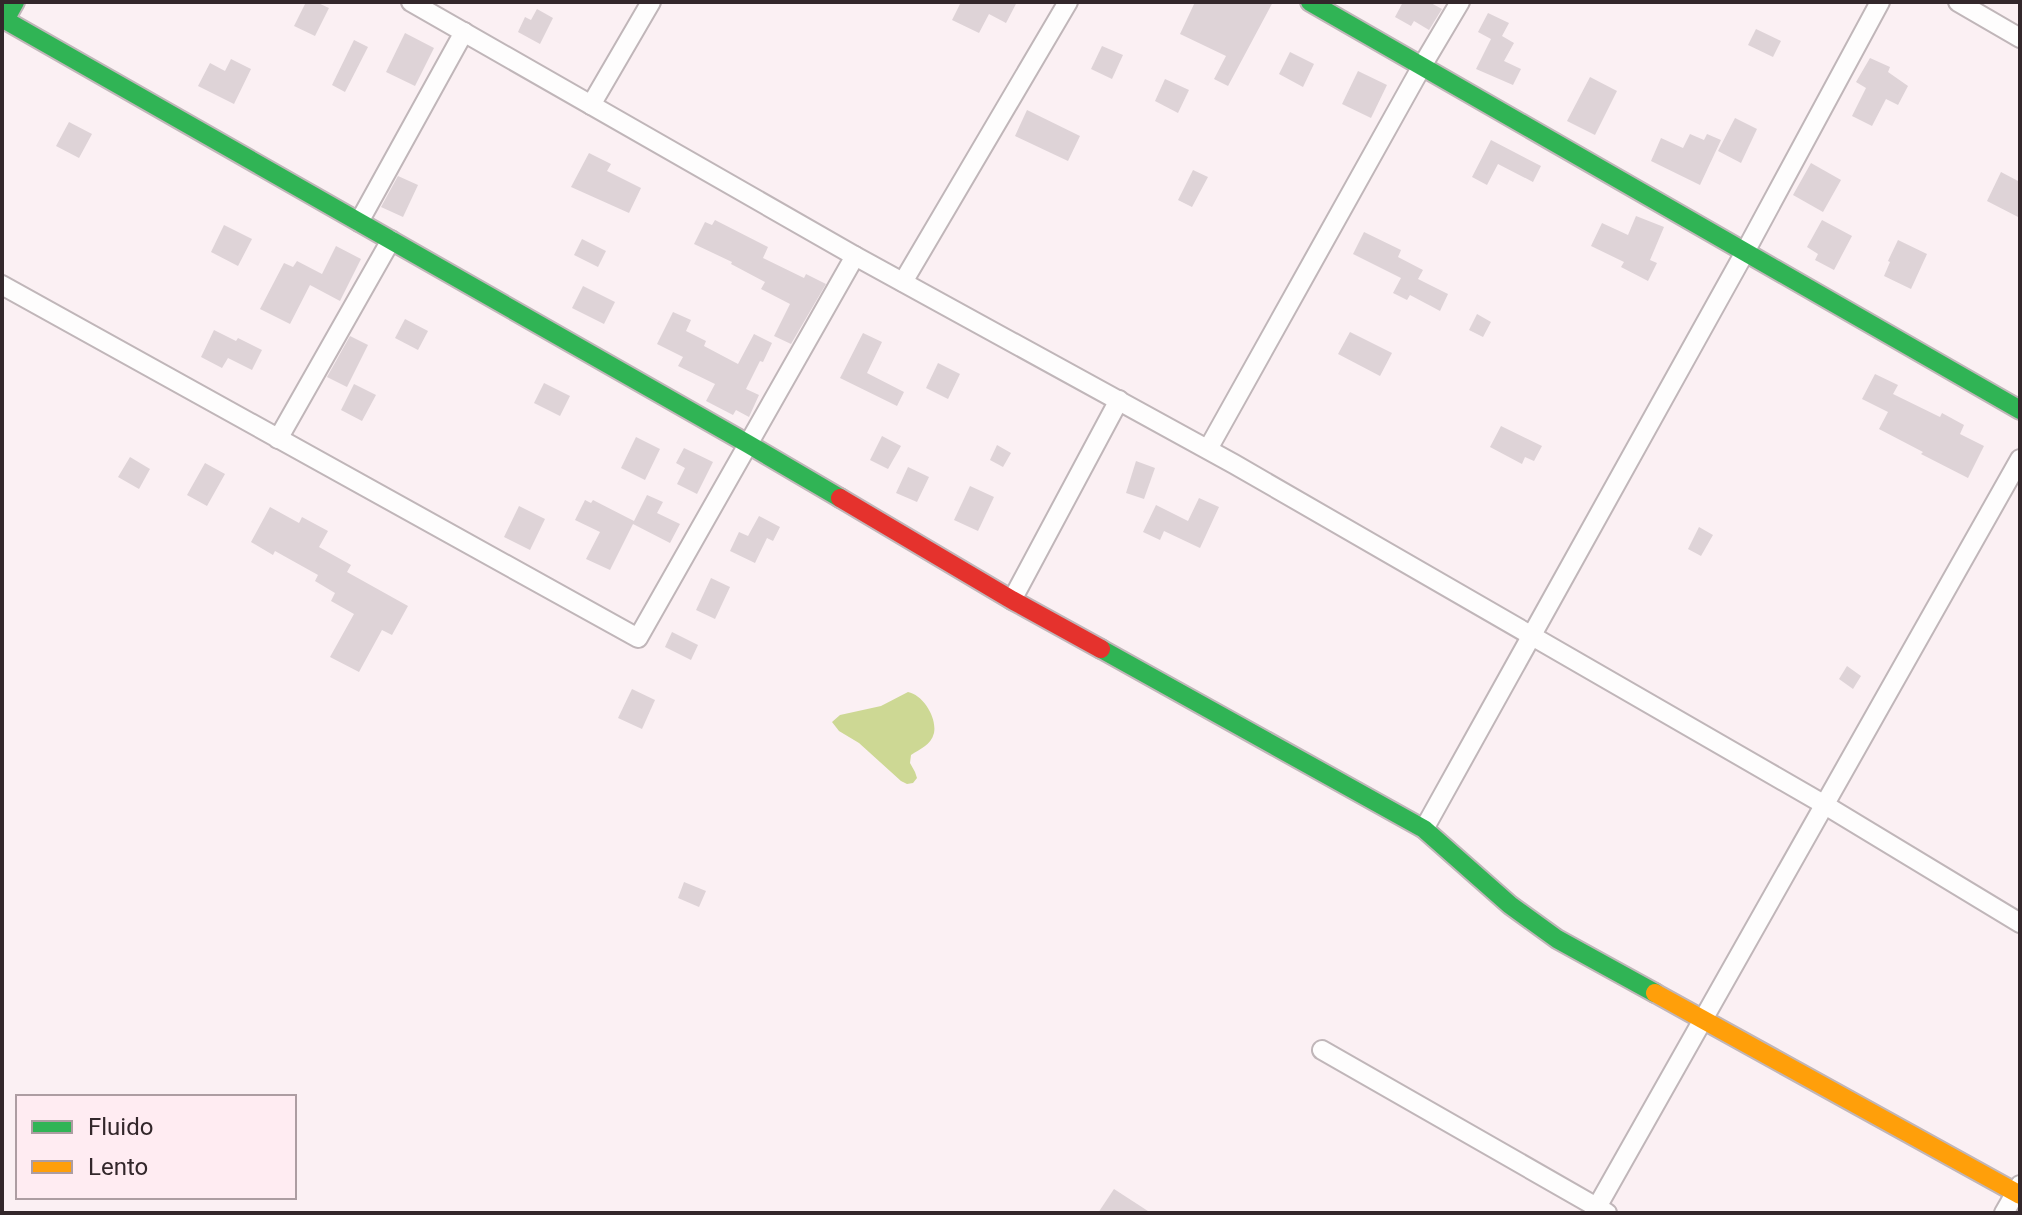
<svg xmlns="http://www.w3.org/2000/svg" width="2022" height="1215" font-family="Roboto,sans-serif">
<style>
.water{fill:#cdd894}
.building{fill:#ded3d7}
.lines{fill:none;stroke-linecap:round;stroke-linejoin:round}
.street-casing{stroke:#c0b6b9;stroke-width:22}
.fast-casing{stroke:#c0b6b9;stroke-width:22}
.slow-casing{stroke:#c0b6b9;stroke-width:22}
.jam-casing{stroke:#c0b6b9;stroke-width:22}
.street{stroke:#fefdfd;stroke-width:18}
.fast{stroke:#30b455;stroke-width:18}
.slow{stroke:#ff9f0a;stroke-width:18}
.jam{stroke:#e5322d;stroke-width:18}
</style>
<rect width="100%" height="100%" fill="#fbf0f3"/>
<!-- water -->
<path class="water" d="M 908,692 C 923,695 937,717 934,733 C 931,745 920,749 911,755 L 910,763 L 915,772 L 917,778 L 913,783 L 907,784 L 901,781 L 859,743 L 839,731 L 832,722 L 840,715 L 881,706 Z"/>
<!-- building -->
<g class="building">
<path d="M 306,2 L 316,2 L 329,8 L 315,36 L 294,26 Z"/>
<path d="M 961,2 L 1017,2 L 1006,23 L 989,14 L 979,33 L 952,20 Z"/>
<path d="M 1195,2 L 1273,2 L 1228,86 L 1214,79 L 1226,56 L 1180,34 Z"/>
<path d="M 1403,2 L 1429,2 L 1442,9 L 1429,30 L 1414,21 L 1411,26 L 1395,17 Z"/>
<path d="M 537,9 L 553,18 L 540,44 L 518,32 L 525,17 L 531,20 Z"/>
<path d="M 1488,13 L 1509,23 L 1502,36 L 1514,43 L 1504,61 L 1521,69 L 1513,85 L 1476,69 L 1491,39 L 1478,32 Z"/>
<path d="M 1756,29 L 1781,41 L 1773,57 L 1748,45 Z"/>
<path d="M 405,33 L 434,48 L 415,86 L 386,72 Z"/>
<path d="M 354,40 L 368,47 L 345,92 L 332,85 Z"/>
<path d="M 1102,46 L 1123,55 L 1112,79 L 1091,69 Z"/>
<path d="M 1290,52 L 1314,64 L 1303,87 L 1279,74 Z"/>
<path d="M 1870,58 L 1890,67 L 1888,72 L 1908,86 L 1898,105 L 1886,99 L 1872,126 L 1852,116 L 1866,88 L 1856,82 Z"/>
<path d="M 231,59 L 251,69 L 234,104 L 198,86 L 210,63 L 225,71 Z"/>
<path d="M 1358,71 L 1387,85 L 1371,118 L 1342,104 Z"/>
<path d="M 1590,77 L 1617,91 L 1595,135 L 1567,121 Z"/>
<path d="M 1165,79 L 1189,90 L 1178,113 L 1155,101 Z"/>
<path d="M 1027,110 L 1080,136 L 1068,161 L 1015,136 Z"/>
<path d="M 1735,118 L 1757,129 L 1741,163 L 1718,151 Z"/>
<path d="M 69,122 L 92,134 L 79,158 L 56,146 Z"/>
<path d="M 1690,134 L 1704,140 L 1707,134 L 1721,140 L 1700,185 L 1651,161 L 1661,138 L 1683,148 Z"/>
<path d="M 1491,140 L 1541,166 L 1533,182 L 1498,164 L 1487,185 L 1472,177 Z"/>
<path d="M 589,153 L 611,164 L 607,171 L 641,188 L 629,213 L 571,187 Z"/>
<path d="M 1811,163 L 1841,180 L 1823,212 L 1793,195 Z"/>
<path d="M 1193,170 L 1208,177 L 1192,207 L 1178,200 Z"/>
<path d="M 2001,172 L 2020,182 L 2020,218 L 1987,201 Z"/>
<path d="M 398,176 L 418,185 L 403,217 L 381,207 Z"/>
<path d="M 1636,216 L 1664,227 L 1650,260 L 1657,263 L 1648,281 L 1621,267 L 1624,262 L 1591,246 L 1602,223 L 1628,235 Z"/>
<path d="M 715,220 L 768,247 L 763,258 L 804,278 L 806,274 L 826,284 L 791,344 L 774,336 L 790,304 L 761,289 L 765,282 L 731,264 L 732,262 L 694,244 L 705,222 L 712,225 Z"/>
<path d="M 1822,220 L 1852,236 L 1834,270 L 1815,260 L 1818,254 L 1807,247 Z"/>
<path d="M 224,225 L 252,239 L 238,266 L 211,252 Z"/>
<path d="M 1364,232 L 1401,250 L 1398,257 L 1423,270 L 1418,279 L 1448,294 L 1440,311 L 1410,295 L 1407,300 L 1393,293 L 1401,278 L 1353,254 Z"/>
<path d="M 582,239 L 606,251 L 598,267 L 574,255 Z"/>
<path d="M 1898,240 L 1927,254 L 1911,289 L 1884,276 L 1890,262 L 1888,261 Z"/>
<path d="M 336,246 L 361,259 L 340,301 L 310,285 L 290,324 L 260,309 L 284,263 L 293,267 L 297,261 L 322,274 Z"/>
<path d="M 583,286 L 615,302 L 604,324 L 572,308 Z"/>
<path d="M 673,312 L 691,320 L 686,331 L 706,341 L 704,346 L 738,364 L 754,334 L 772,343 L 763,362 L 760,361 L 746,389 L 759,395 L 749,417 L 736,410 L 733,415 L 706,401 L 715,384 L 678,366 L 683,357 L 657,344 Z"/>
<path d="M 1477,314 L 1491,322 L 1483,337 L 1469,330 Z"/>
<path d="M 405,319 L 428,331 L 418,350 L 395,338 Z"/>
<path d="M 214,330 L 236,341 L 238,338 L 262,350 L 252,370 L 228,358 L 222,368 L 201,357 Z"/>
<path d="M 1350,332 L 1392,353 L 1380,376 L 1338,354 Z"/>
<path d="M 863,333 L 882,342 L 867,373 L 904,392 L 897,406 L 840,378 Z"/>
<path d="M 350,336 L 368,345 L 347,387 L 327,377 Z"/>
<path d="M 938,363 L 960,374 L 948,399 L 926,388 Z"/>
<path d="M 1875,374 L 1898,385 L 1893,394 L 1940,417 L 1942,413 L 1964,425 L 1960,434 L 1984,446 L 1968,478 L 1921,454 L 1923,452 L 1879,429 L 1888,412 L 1862,399 Z"/>
<path d="M 544,383 L 570,396 L 560,416 L 534,403 Z"/>
<path d="M 354,384 L 376,395 L 362,421 L 341,410 Z"/>
<path d="M 1501,426 L 1542,446 L 1534,461 L 1525,457 L 1522,464 L 1490,447 Z"/>
<path d="M 882,436 L 901,446 L 888,469 L 870,460 Z"/>
<path d="M 636,437 L 660,449 L 645,480 L 621,468 Z"/>
<path d="M 997,445 L 1011,453 L 1003,467 L 990,460 Z"/>
<path d="M 684,448 L 713,462 L 697,494 L 677,484 L 685,468 L 676,463 Z"/>
<path d="M 130,457 L 150,469 L 139,489 L 118,477 Z"/>
<path d="M 1136,461 L 1155,468 L 1144,499 L 1126,493 Z"/>
<path d="M 205,463 L 225,474 L 207,506 L 187,495 Z"/>
<path d="M 908,467 L 929,477 L 917,502 L 896,493 Z"/>
<path d="M 970,486 L 994,497 L 978,531 L 954,520 Z"/>
<path d="M 647,495 L 663,502 L 657,513 L 680,524 L 670,543 L 633,524 L 634,522 L 610,570 L 586,559 L 600,532 L 575,520 L 585,500 L 591,503 L 593,500 L 634,521 Z"/>
<path d="M 1199,498 L 1219,507 L 1200,548 L 1164,531 L 1160,540 L 1143,532 L 1156,505 L 1188,521 Z"/>
<path d="M 519,506 L 545,519 L 530,550 L 504,537 Z"/>
<path d="M 270,507 L 299,523 L 302,517 L 328,531 L 319,547 L 351,565 L 347,572 L 408,606 L 392,635 L 382,630 L 359,672 L 330,657 L 354,614 L 331,601 L 335,593 L 315,581 L 318,575 L 275,551 L 273,555 L 251,542 Z"/>
<path d="M 759,516 L 780,527 L 773,541 L 767,538 L 755,563 L 730,551 L 739,532 L 748,536 Z"/>
<path d="M 1699,527 L 1713,535 L 1701,556 L 1688,549 Z"/>
<path d="M 711,578 L 730,587 L 715,619 L 696,610 Z"/>
<path d="M 672,632 L 698,645 L 691,660 L 665,647 Z"/>
<path d="M 1847,666 L 1861,676 L 1853,689 L 1839,679 Z"/>
<path d="M 632,689 L 655,700 L 642,729 L 618,718 Z"/>
<path d="M 684,882 L 706,891 L 699,907 L 678,898 Z"/>
<path d="M 1114,1189 L 1151,1213 L 1098,1213 Z"/>
</g>
<g class="lines">
<!-- street casing -->
<g class="street-casing">
<g id="street">
<path d="M 411,2 L 855,256 L 1234,464 L 1825,805 L 2020,923"/>
<path d="M 1958,2 L 2020,38"/>
<path d="M 591,105 L 651,2"/>
<path d="M 359,222 L 464,32"/>
<path d="M 903,282 L 1068,2"/>
<path d="M 2,285 L 638,638 L 855,256"/>
<path d="M 278,439 L 391,240"/>
<path d="M 1208,449 L 1422,66 L 1460,2"/>
<path d="M 1012,600 L 1119,400"/>
<path d="M 1424,829 L 1745,252 L 1880,2"/>
<path d="M 1322,1050 L 1607,1213"/>
<path d="M 1597,1207 L 2020,459"/>
<path d="M 2004,1213 L 2020,1185"/>
</g>
</g>
<!-- fast casing -->
<g class="fast-casing">
<g id="fast">
<path d="M 15,2 L 5,20 L 748,444 L 840,498"/>
<path d="M 1310,2 L 2020,410"/>
<path d="M 1101,649 L 1424,829 L 1510,905 L 1557,939 L 1655,993"/>
</g>
</g>
<!-- slow casing -->
<g class="slow-casing">
<path id="slow" d="M 1655,993 L 2020,1195"/>
</g>
<!-- jam casing -->
<g class="jam-casing">
<path id="jam" d="M 840,498 L 1012,600 L 1101,649"/>
</g>
<!-- street -->
<use href="#street" class="street"/>
<!-- fast -->
<use href="#fast" class="fast"/>
<!-- slow -->
<use href="#slow" class="slow"/>
<!-- jam -->
<use href="#jam" class="jam"/>
</g>
<!-- border -->
<rect width="2022" height="1215" fill="none" stroke="#33272b" stroke-width="8"/>
<!-- legend -->
<rect x="16" y="1095" width="280" height="104" fill="#ffecf2" stroke="#ad9da2" stroke-width="2"/>
<rect x="32" y="1121" width="40" height="12" fill="#30b455" stroke="#ad9da2" stroke-width="2"/>
<text x="88" y="1135" font-size="24" fill="#33272b">Fluido</text>
<rect x="32" y="1161" width="40" height="12" fill="#ff9f0a" stroke="#ad9da2" stroke-width="2"/>
<text x="88" y="1175" font-size="24" fill="#33272b">Lento</text>
</svg>
